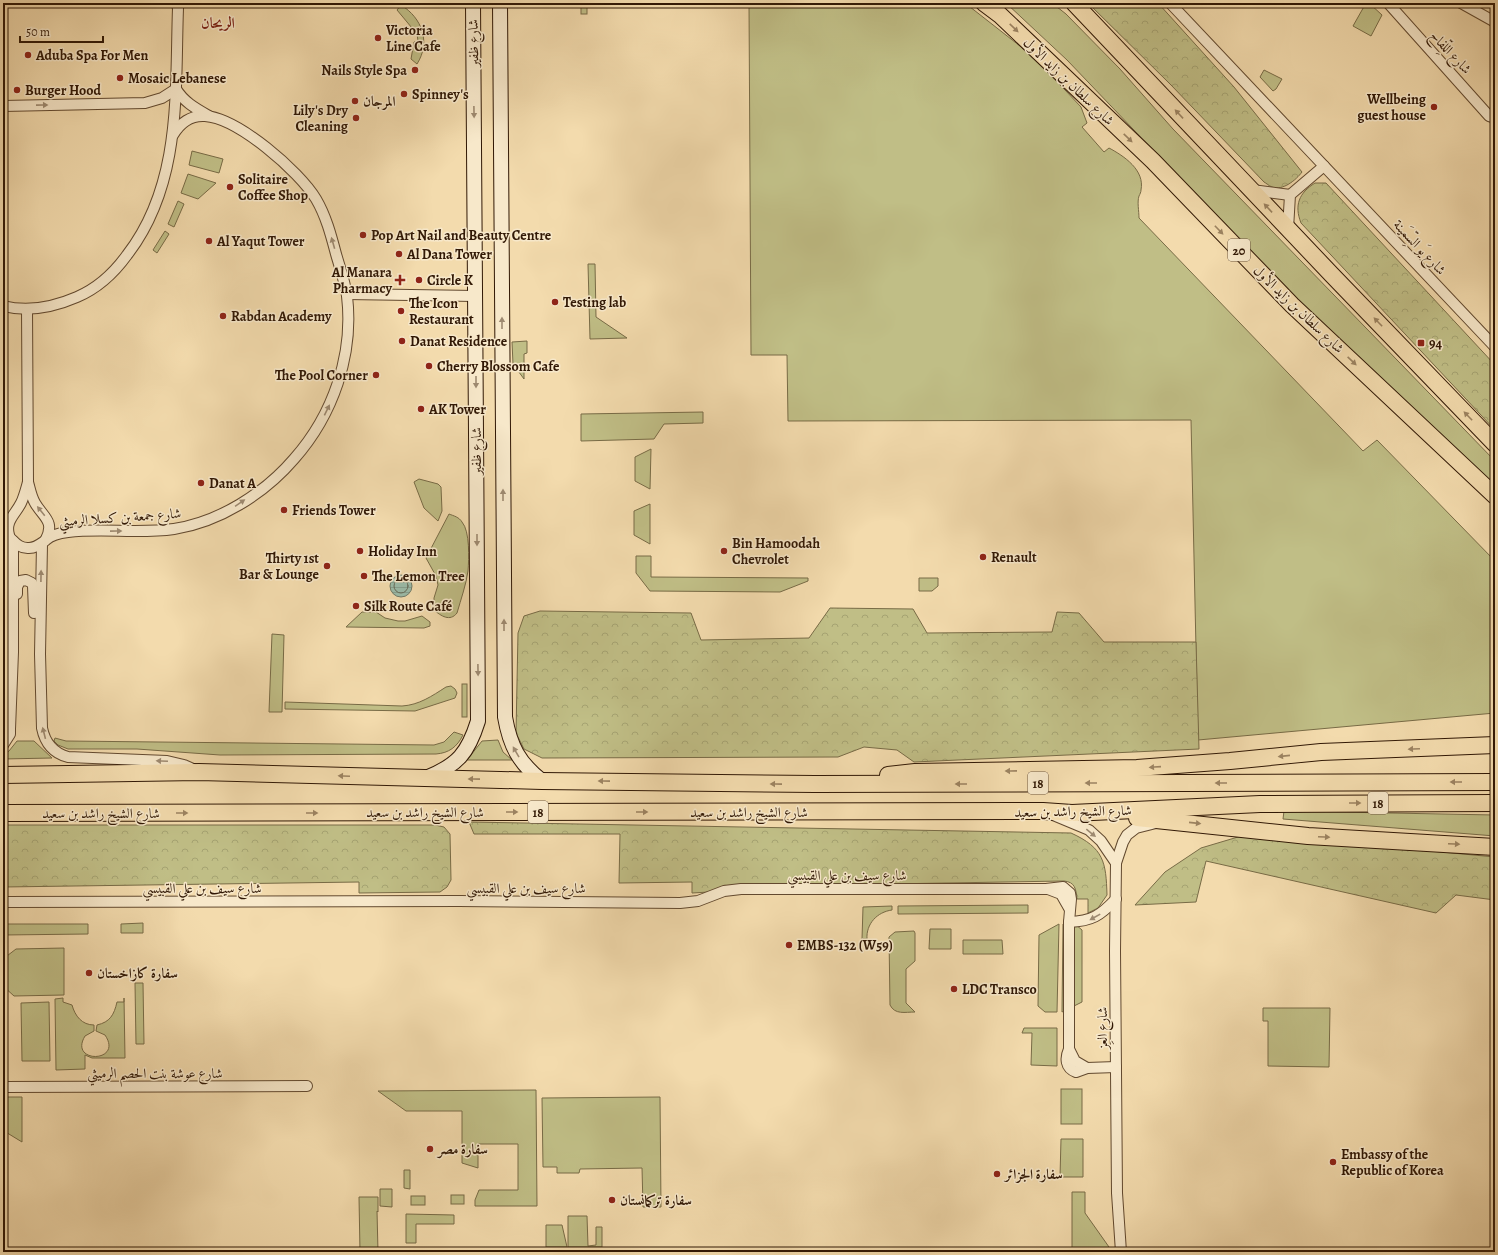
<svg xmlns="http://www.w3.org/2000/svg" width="1498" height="1255" font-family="Alegreya,Amiri,serif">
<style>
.green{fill:#c0be86;stroke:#786b46}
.forest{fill:url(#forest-crowns);stroke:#786b46}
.water{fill:url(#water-rules);stroke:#717a67}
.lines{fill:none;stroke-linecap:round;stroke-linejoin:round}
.shore{stroke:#666a57;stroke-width:1}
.street-casing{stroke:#62492f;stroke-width:12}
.secondary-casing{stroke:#311805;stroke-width:16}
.primary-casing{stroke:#311805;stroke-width:18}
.street{stroke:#f7e8ca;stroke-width:10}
.secondary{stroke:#f7e8ca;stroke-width:14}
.primary{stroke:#f3dbad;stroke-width:16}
.oneway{fill:#9c8361}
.oneway2{fill:#9e8a71}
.poi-dot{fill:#8f2418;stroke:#f7e8ca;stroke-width:1.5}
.labels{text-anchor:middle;stroke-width:3;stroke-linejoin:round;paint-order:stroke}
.shield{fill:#f7e8ca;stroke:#6c5640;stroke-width:1}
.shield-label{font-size:13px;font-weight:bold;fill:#311805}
.poi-label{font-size:14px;font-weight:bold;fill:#311805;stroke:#f7e8ca;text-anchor:start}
.street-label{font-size:14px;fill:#311805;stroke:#f7e8ca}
.neighbourhood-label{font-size:15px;font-weight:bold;fill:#7a1f14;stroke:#f7e8ca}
</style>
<defs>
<pattern id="forest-crowns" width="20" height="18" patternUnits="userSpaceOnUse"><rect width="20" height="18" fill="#c0be86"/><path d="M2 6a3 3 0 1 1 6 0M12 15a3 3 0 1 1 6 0" fill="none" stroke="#a5a372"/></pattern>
<pattern id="water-rules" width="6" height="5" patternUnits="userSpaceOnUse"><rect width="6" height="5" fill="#9bbba9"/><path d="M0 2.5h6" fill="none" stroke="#86a090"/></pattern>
</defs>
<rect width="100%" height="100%" fill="#f3dbad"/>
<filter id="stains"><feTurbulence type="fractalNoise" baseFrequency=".005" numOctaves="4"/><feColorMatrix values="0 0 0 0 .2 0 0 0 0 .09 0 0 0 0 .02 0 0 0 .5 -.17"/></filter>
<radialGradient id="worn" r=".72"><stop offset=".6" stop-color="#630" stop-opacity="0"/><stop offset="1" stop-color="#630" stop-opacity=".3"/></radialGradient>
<!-- green -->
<g class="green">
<rect x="581" y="3" width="6" height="11"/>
<path d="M 749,3 L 965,3 L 1034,57 L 1081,107 L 1087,123 L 1082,127 L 1104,152 L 1109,148 C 1124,156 1145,170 1141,190 C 1141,192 1140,194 1139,196 C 1137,202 1139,211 1139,218 L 1363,451 L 1377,440 L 1495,561 L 1495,713 L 1198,740 L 1191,420 L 788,421 L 787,355 L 751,355 Z"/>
<path d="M 1006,3 L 1052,3 L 1066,14 L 1120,69 L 1173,129 L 1495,461 L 1495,488 L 1285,288 L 1067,60 Z"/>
<path d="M 1366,3 L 1369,3 L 1382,15 L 1371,36 L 1353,26 Z"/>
<path d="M 401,5 C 422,18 431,42 417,64 L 411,59 L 414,42 L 418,41 L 417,34 L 397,10 Z"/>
<path d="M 1264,70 L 1282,79 L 1276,89 L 1273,91 L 1260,77 Z"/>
<path d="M 192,151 L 223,159 L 219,173 L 189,165 Z"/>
<path d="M 188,174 L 216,183 L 198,199 L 181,193 Z"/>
<path d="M 178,201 L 184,204 L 174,227 L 168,224 Z"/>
<path d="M 165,231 L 169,234 L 157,253 L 153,250 Z"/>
<path d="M 588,264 L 595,264 L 596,317 L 627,338 L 590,339 Z"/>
<path d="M 527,341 L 527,353 L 524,354 L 524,379 L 513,364 L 512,342 Z"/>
<path d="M 703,412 L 703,423 L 664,424 L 654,439 L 581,441 L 581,414 Z"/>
<path d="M 651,449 L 650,489 L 635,481 L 635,457 Z"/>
<path d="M 419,479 L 438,484 L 441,487 L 442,511 L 438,521 L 424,508 L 414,482 Z"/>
<path d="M 650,504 L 650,544 L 634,535 L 634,511 Z"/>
<path d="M 449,514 C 454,516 459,517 462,522 C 470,531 469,559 468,571 C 466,585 461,599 457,613 C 450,622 441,616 434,610 L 434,598 L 438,585 L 436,576 L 426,558 Z"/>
<path d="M 636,556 L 651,556 L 651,577 L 808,578 L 808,581 L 780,592 L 650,591 L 636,573 Z"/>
<path d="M 919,578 L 938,578 L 938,586 L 932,591 L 919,591 Z"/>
<path d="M 362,612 L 376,612 L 385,618 L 398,621 L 405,621 L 422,616 L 430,622 L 430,626 L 424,628 L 346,627 Z"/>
<path d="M 272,634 L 284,635 L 282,712 L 269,712 Z"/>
<rect x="462" y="684" width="5" height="33"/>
<path d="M 451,686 L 455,689 L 457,693 L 455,698 L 415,711 L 285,709 L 285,702 L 402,706 C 419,705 432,696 446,687 Z"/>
<path d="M 454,732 L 463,735 C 457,747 449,753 436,754 L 220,755 L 137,749 L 68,749 L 58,745 L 54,741 L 55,738 L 66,741 L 434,745 L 444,742 Z"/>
<path d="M 498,740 L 503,752 L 512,760 L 467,760 L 482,741 Z"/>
<path d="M 17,741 L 34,741 L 52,758 L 3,759 L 3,755 L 9,751 Z"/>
<path d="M 1284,811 L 1495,815 L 1495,836 L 1283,819 Z"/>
<path d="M 1028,905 L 1028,913 L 898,914 L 898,906 Z"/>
<path d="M 892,906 L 892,910 C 877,912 866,924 867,939 L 862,939 L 863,907 Z"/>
<path d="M 143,923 L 143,933 L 121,933 L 121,924 Z"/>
<path d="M 3,924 L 88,924 L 88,934 L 3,935 Z"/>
<path d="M 1059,924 L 1057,1012 L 1045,1012 L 1038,1006 L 1039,935 Z"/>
<path d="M 1063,924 L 1075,924 L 1082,930 L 1082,1002 L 1062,1012 Z"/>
<path d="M 930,929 L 951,929 L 951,949 L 929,949 Z"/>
<path d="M 914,931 L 915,933 L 915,961 L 906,969 L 906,1003 L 915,1012 C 905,1012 895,1015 890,1005 L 889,937 L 895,932 Z"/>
<path d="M 963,940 L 1002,940 L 1003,954 L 963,954 Z"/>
<path d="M 64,948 L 64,995 L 14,996 L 3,986 L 3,959 L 16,949 Z"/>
<path d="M 135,983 L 143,983 L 144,1044 L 136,1044 Z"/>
<path d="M 63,998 L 63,1002 L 72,1005 C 75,1016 82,1025 94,1025 L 94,1031 L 85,1036 C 68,1064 124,1063 105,1035 L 96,1031 L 97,1025 C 110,1022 114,1015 117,1002 L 124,1002 L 124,998 L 125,1058 L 92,1058 L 85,1055 L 85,1069 L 56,1070 L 55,999 Z"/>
<path d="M 49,1002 L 50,1061 L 22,1061 L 21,1003 Z"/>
<path d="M 1263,1008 L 1330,1008 L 1329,1067 L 1268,1066 L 1268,1021 L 1263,1021 Z"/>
<path d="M 1024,1028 L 1057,1028 L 1057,1066 L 1031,1065 L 1032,1033 L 1022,1033 Z"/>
<rect x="1061" y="1089" width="21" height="35"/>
<path d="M 536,1090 L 537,1206 L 475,1206 L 475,1200 L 479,1190 L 518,1190 L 518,1144 L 478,1144 L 478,1168 L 462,1163 L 462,1111 L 406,1111 L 378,1091 Z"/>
<path d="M 3,1097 L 22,1097 L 22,1142 L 4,1131 Z"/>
<path d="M 660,1097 L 661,1207 L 643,1207 L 642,1168 L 580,1169 L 579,1173 L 557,1173 L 557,1167 L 543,1167 L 542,1098 Z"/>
<path d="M 1061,1139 L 1083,1139 L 1083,1177 L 1060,1177 Z"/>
<path d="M 404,1170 L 410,1170 L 410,1189 L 404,1188 Z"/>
<path d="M 380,1189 L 392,1189 L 392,1207 L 380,1206 Z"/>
<rect x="3" y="1191" width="3" height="33"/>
<path d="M 1072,1192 L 1085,1192 L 1085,1213 L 1109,1247 L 1110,1252 L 1048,1252 L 1048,1249 L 1072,1249 Z"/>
<rect x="451" y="1195" width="13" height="9"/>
<rect x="411" y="1196" width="14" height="9"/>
<path d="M 359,1197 L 378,1197 L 378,1212 L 377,1211 L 378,1252 L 360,1252 Z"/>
<path d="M 406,1214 L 454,1215 L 454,1224 L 416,1224 L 416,1243 L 406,1243 Z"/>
<path d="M 568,1216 L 587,1216 L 588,1246 L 596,1245 L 596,1227 L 602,1227 L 602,1247 L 568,1247 Z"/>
<path d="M 546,1225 L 562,1225 L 567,1247 L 546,1247 Z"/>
<path d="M 526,1249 L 564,1249 L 564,1252 L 527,1252 Z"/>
</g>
<!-- forest -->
<g class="forest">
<path d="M 1088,3 L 1158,3 L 1234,87 L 1302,172 C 1296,180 1283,191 1272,187 C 1269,186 1266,183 1264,182 L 1171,85 Z"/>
<path d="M 1315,183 L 1326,183 L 1495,365 L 1495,430 L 1301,223 C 1294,205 1299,193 1315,183 Z"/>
<path d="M 830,608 L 913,609 L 927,633 L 1052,632 L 1057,612 L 1079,613 L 1104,642 L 1196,642 L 1199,749 L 914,762 L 897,750 L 864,747 L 838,757 L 542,758 L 524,749 L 516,733 L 518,633 L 524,616 L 540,611 L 691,613 L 701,640 L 809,638 Z"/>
<path d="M 469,822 L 1071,833 C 1104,848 1106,862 1107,895 L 1098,908 L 1088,913 L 1088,899 L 1077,899 C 1076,889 1075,882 1064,881 L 829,885 L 692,893 L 692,882 L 619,883 L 620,834 L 474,834 Z"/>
<path d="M 3,825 L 435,825 L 444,827 L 450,834 L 451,880 L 447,887 L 440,892 L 359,893 L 359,882 L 3,887 Z"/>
<path d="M 1248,834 L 1495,857 L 1495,900 L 1456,895 L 1436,913 L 1206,861 L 1196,902 L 1135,905 L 1165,872 L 1201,848 Z"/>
</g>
<!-- water -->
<circle class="water" cx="401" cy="586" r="11"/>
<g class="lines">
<!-- shore -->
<circle class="shore" cx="401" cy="586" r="7"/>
<!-- street casing -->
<g class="street-casing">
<g id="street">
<path d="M 1170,3 L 1495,347"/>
<path d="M 1388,3 L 1489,116 L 1495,118"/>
<path d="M 1461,3 L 1495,22"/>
<path d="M 3,106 L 145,103 L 162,98 L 176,89 C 184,102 195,108 209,116"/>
<path d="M 1252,190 L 1290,195"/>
<path d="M 1288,229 L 1290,195 L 1324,166"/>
<path d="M 347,294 L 475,296"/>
<path d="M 3,306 C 27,312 54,307 77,297 C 98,288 114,273 127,255 C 182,184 175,93 178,8 L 176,3"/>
<path d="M 27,309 L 28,482 C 30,489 31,496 35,503 C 43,517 55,521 46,539"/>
<path d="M 3,533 C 13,537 16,549 29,548 C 36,548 40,544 46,540 C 51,535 60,533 68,532 C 103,528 139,534 174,529 C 219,522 264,494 294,459 C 333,415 354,355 347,296 C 345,282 340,268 336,254 C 331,235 326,216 316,199 C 299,171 238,118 205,116 C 191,115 180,123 173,135"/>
<path d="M 9,535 C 5,521 15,515 21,503 C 24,497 26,489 28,482"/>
<path d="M 42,544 L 40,654 L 42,728 C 45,743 53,753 68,757 L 167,761 L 184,765 L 193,769"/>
<path d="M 17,594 L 17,587 L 20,581 L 26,580 L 32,583 L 33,586 L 34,613"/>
<path d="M 3,745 L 10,734 L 10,729 L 13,652 L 13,541"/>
<path d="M 1053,815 L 1089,830 L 1101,841 L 1116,863"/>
<path d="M 1048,889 L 1061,894 L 1069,908"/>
<path d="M 3,902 L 459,901 L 680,903 L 698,901 L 724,891 L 741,889 L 1046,889 L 1063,887 L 1070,893 L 1071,899 L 1069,922 L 1069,1049 C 1065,1058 1065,1068 1076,1072 L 1087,1068 L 1116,1067"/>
<path d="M 1069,922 C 1092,921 1100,916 1116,899"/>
<path d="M 1069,1049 L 1075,1061 L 1087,1068"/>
<path d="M 3,1087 L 307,1086"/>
<path d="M 1121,1252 L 1117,1193 L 1115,951 L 1116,863 L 1123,842 L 1127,835 L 1136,828 L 1156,823"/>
</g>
</g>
<!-- secondary casing -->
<g class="secondary-casing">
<g id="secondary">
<path d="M 500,3 L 505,717 C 510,746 519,763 542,781"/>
<path d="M 426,778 C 458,765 468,753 478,721 L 473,3"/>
</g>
</g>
<!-- primary casing -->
<g class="primary-casing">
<g id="primary">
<path d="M 984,3 L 1000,15 L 1153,161 L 1292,305 L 1495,496"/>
<path d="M 1074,3 L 1332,275 L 1495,444"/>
<path d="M 3,775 L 199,772 L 542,781 L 815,784 L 1495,782"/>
<path d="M 888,775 L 915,772 L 1137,768 L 1230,761 L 1321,752 L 1495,745"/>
<path d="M 3,813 L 1043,811 L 1072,813 L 1260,804 L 1495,803"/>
<path d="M 1137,818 L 1308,836 L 1495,847"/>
</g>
</g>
<!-- street -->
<use href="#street" class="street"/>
<!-- secondary -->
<use href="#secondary" class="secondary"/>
<!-- primary -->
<use href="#primary" class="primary"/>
</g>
<!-- one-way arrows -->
<defs><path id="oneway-solid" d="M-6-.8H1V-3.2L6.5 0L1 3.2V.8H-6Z"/></defs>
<g class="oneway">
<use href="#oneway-solid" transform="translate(1014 28) rotate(44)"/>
<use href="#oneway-solid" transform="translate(1179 114) rotate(-133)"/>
<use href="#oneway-solid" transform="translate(1128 138) rotate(44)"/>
<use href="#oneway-solid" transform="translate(1268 208) rotate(-133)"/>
<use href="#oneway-solid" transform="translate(1219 230) rotate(46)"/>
<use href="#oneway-solid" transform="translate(1378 322) rotate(-134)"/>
<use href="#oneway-solid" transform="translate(1352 361) rotate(43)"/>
<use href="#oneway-solid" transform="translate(1468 416) rotate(-134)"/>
<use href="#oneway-solid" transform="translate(1414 749) rotate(178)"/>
<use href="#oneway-solid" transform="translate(1284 756) rotate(174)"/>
<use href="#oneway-solid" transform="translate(1155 767) rotate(176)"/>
<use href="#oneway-solid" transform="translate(1011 771) rotate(179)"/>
<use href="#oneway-solid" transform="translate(344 776) rotate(-178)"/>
<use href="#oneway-solid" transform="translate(474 779) rotate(-179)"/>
<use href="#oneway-solid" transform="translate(604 781) rotate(-179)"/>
<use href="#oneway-solid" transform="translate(1456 782) rotate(180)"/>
<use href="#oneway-solid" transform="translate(1091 783) rotate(180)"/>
<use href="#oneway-solid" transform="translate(1221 783) rotate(180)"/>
<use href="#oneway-solid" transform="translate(776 784) rotate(-179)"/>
<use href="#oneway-solid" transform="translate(961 784) rotate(180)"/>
<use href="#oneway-solid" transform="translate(1355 803)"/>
<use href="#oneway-solid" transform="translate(512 812)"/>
<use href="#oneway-solid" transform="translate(642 812)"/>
<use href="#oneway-solid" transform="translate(182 813)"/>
<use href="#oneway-solid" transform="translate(312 813)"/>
<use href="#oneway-solid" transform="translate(1195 823) rotate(6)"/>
<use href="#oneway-solid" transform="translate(1324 837) rotate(3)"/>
<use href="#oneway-solid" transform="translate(1454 844) rotate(3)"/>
</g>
<g class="oneway2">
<use href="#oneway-solid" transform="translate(42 105) rotate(-1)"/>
<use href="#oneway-solid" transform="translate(474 112) rotate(89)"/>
<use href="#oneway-solid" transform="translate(333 243) rotate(-106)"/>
<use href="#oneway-solid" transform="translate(502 323) rotate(-90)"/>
<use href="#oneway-solid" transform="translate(476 382) rotate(90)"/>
<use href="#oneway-solid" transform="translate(327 410) rotate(-64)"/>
<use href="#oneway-solid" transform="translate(503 495) rotate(-90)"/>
<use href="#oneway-solid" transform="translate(240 503) rotate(-34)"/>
<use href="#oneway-solid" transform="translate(41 511) rotate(-129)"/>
<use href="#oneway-solid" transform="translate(116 531) rotate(-1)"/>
<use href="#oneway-solid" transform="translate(477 540) rotate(90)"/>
<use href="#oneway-solid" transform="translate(41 576) rotate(-89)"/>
<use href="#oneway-solid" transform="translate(504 625) rotate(-90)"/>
<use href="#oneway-solid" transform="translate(478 670) rotate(89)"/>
<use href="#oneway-solid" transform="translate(44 733) rotate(-104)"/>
<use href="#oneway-solid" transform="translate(516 752) rotate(-120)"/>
<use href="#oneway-solid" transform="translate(162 761) rotate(-177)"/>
<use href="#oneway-solid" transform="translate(1091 833) rotate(39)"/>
<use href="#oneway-solid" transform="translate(1095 917) rotate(151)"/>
</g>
<!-- markers -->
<g class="poi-dot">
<circle cx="378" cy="38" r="4"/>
<circle cx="28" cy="55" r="4"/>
<circle cx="415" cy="70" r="4"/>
<circle cx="120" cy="78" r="4"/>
<circle cx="17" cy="90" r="4"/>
<circle cx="404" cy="94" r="4"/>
<circle cx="355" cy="101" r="4"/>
<circle cx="1434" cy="107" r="4"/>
<circle cx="356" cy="118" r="4"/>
<circle cx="230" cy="187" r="4"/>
<circle cx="363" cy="235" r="4"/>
<circle cx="209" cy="241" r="4"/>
<circle cx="399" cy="254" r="4"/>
<path d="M398 274h4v4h4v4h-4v4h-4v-4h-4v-4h4z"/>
<circle cx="419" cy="280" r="4"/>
<circle cx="555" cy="302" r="4"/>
<circle cx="401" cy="311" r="4"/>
<circle cx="223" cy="316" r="4"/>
<circle cx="402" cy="341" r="4"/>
<rect x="1417" y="339" width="8" height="8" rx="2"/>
<circle cx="429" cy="366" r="4"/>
<circle cx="376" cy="375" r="4"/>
<circle cx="421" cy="409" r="4"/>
<circle cx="201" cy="483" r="4"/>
<circle cx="284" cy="510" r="4"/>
<circle cx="360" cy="551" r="4"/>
<circle cx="724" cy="551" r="4"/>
<circle cx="983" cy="557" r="4"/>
<circle cx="327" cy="566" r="4"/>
<circle cx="364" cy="576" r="4"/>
<circle cx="356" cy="606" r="4"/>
<circle cx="789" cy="945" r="4"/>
<circle cx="89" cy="973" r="4"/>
<circle cx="954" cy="989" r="4"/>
<circle cx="430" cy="1149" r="4"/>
<circle cx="1333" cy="1162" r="4"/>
<circle cx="997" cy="1174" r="4"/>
<circle cx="612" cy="1200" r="4"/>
</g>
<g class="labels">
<!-- shield labels -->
<g class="shield">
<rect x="1228" y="239" width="22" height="22" rx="3"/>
<rect x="1028" y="772" width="20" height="22" rx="3"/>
<rect x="1368" y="792" width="20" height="22" rx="3"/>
<rect x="528" y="801" width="20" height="22" rx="3"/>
</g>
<g class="shield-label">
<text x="1239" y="255">20</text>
<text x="1038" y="788">18</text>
<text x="1378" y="808">18</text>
<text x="538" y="817">18</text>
</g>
<!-- poi labels -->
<g class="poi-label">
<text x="386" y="35">Victoria<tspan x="386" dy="16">Line Cafe</tspan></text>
<text x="36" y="60">Aduba Spa For Men</text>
<text x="407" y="75" text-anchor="end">Nails Style Spa</text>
<text x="128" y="83">Mosaic Lebanese</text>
<text x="25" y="95">Burger Hood</text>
<text x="412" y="99">Spinney's</text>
<text x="1426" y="104" text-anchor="end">Wellbeing<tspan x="1426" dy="16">guest house</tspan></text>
<text x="363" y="106">المرجان</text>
<text x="348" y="115" text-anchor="end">Lily's Dry<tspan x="348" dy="16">Cleaning</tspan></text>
<text x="238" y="184">Solitaire<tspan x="238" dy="16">Coffee Shop</tspan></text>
<text x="371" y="240">Pop Art Nail and Beauty Centre</text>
<text x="217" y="246">Al Yaqut Tower</text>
<text x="407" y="259">Al Dana Tower</text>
<text x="392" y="277" text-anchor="end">Al Manara<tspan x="392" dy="16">Pharmacy</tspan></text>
<text x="427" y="285">Circle K</text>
<text x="563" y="307">Testing lab</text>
<text x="409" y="308">The Icon<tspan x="409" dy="16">Restaurant</tspan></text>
<text x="231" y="321">Rabdan Academy</text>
<text x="410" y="346">Danat Residence</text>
<text x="1429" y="348">94</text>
<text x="437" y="371">Cherry Blossom Cafe</text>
<text x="368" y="380" text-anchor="end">The Pool Corner</text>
<text x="429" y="414">AK Tower</text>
<text x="209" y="488">Danat A</text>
<text x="292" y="515">Friends Tower</text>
<text x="732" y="548">Bin Hamoodah<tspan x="732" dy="16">Chevrolet</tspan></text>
<text x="368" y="556">Holiday Inn</text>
<text x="991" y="562">Renault</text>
<text x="319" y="563" text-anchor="end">Thirty 1st<tspan x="319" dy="16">Bar &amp; Lounge</tspan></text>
<text x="372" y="581">The Lemon Tree</text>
<text x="364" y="611">Silk Route Café</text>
<text x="797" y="950">EMBS-132 (W59)</text>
<text x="97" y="978">سفارة كازاخستان</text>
<text x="962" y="994">LDC Transco</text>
<text x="438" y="1154">سفارة مصر</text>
<text x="1341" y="1159">Embassy of the<tspan x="1341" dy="16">Republic of Korea</tspan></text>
<text x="1005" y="1179">سفارة الجزائر</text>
<text x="620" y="1205">سفارة تركمانستان</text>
</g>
<!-- street labels -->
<g class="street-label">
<text transform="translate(473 43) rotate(-91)" y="5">شارع ظفير</text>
<text transform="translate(1451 52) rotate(47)" y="5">شارع اللِّفاح</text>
<text transform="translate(1069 81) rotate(44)" y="5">شارع سلطان بن زايد الأول</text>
<text transform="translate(1420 247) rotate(47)" y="5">شارع يَو السِّمَينة</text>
<text transform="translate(1299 309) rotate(44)" y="5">شارع سلطان بن زايد الأول</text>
<text transform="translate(476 451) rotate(-90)" y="5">شارع ظفير</text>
<text transform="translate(120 517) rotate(-4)" y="5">شارع جمعة بن كسلا الرميثي</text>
<text transform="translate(1073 811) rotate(-1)" y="5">شارع الشيخ راشد بن سعيد</text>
<text x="425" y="817">شارع الشيخ راشد بن سعيد</text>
<text x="749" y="817">شارع الشيخ راشد بن سعيد</text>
<text x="101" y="818">شارع الشيخ راشد بن سعيد</text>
<text x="847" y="880">شارع سيف بن علي القبيسي</text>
<text x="202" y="893">شارع سيف بن علي القبيسي</text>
<text x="526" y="893">شارع سيف بن علي القبيسي</text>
<text transform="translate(1102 1028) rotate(-90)" y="5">شارع العِز</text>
<text x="155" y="1078">شارع عوشة بنت الحصم الرميثي</text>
</g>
<!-- neighbourhood labels -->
<g class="neighbourhood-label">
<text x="218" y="28">الريحان</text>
</g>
</g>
<!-- margin -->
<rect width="1498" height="1255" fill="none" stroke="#f3dbad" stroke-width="16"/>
<rect x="4" y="4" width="1490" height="1247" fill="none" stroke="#311805" stroke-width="2"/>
<rect x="8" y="8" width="1482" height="1239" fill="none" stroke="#311805"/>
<!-- scale -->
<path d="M20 36v6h83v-6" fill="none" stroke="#311805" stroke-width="2"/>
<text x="26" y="36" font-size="12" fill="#311805" stroke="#f7e8ca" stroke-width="3" paint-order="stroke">50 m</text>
<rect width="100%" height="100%" filter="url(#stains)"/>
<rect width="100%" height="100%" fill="url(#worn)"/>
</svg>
